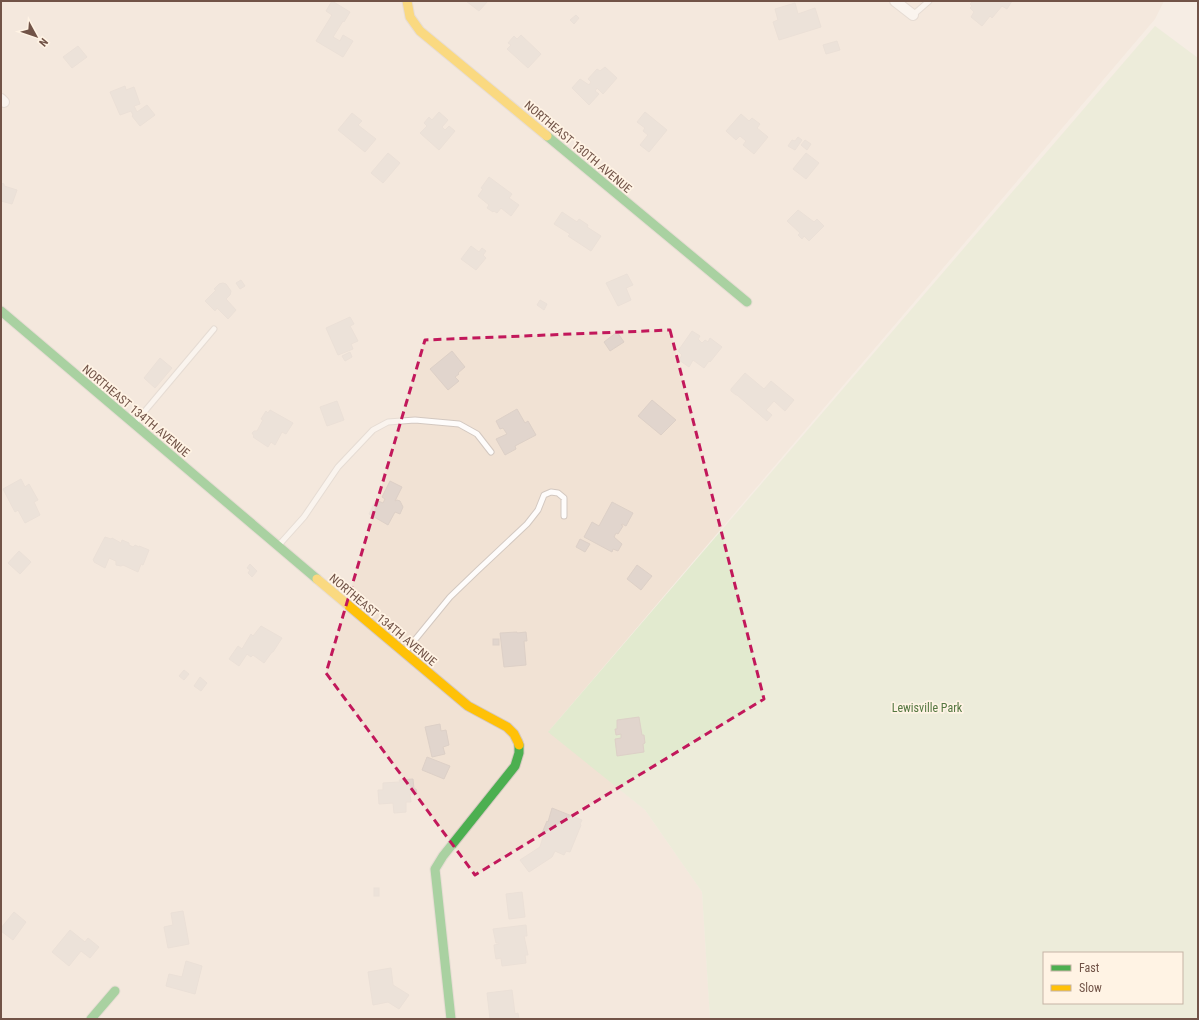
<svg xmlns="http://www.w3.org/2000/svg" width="1199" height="1020" font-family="'Roboto Condensed',sans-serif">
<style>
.residential{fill:#f1e2d4}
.green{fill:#e2eacf;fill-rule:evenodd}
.building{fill:#e1d5cd;stroke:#ddd0c7}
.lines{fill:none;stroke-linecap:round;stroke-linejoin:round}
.lane-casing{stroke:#d3c8c0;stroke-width:7}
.street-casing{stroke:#d3c8c0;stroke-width:12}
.fast-casing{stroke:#d5c9c1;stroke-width:11}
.slow-casing{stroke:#d5c9c1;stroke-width:11}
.lane{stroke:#fefcfb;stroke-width:5}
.street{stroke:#fefcfb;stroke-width:10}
.fast{stroke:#4caf50;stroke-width:9}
.slow{stroke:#ffc107;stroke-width:9}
.marked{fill:none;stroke:#c2185b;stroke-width:3;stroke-dasharray:8 5;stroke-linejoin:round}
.labels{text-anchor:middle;stroke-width:3.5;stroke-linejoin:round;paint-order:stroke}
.street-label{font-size:12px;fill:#715347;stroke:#fff3e4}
.park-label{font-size:12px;fill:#547740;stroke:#fff3e4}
</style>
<rect width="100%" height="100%" fill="#f5ede4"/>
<!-- residential -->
<path class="residential" d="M 1,1 L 1164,1 L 1155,19 L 549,731 L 645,810 L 702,892 L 710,1019 L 1,1019 Z"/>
<!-- green -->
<path class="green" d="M 1155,26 L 1198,58 L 1198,1019 L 710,1019 L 702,892 L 645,810 L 548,732 ZM 1044,953 L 1182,953 L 1182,1003 L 1044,1003 Z"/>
<!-- building -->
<g class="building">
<path d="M 332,1 L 350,12 L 344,22 L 343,21 L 333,37 L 340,41 L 343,35 L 353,41 L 343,57 L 316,41 L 332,15 L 326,11 Z"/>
<path d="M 466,1 L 488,1 L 479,11 Z"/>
<path d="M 973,1 L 1012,1 L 1007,9 L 1002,6 L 992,18 L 990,16 L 982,26 L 971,17 L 974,12 L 970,8 L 972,6 L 970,4 Z"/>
<path d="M 795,3 L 798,14 L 815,8 L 821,27 L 779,40 L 773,22 L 778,20 L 775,9 Z"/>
<path d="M 576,15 L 579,18 L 574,24 L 570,20 Z"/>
<path d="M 521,35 L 541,54 L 528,68 L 507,49 L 511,45 L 508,43 L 514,36 L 517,39 Z"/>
<path d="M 837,41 L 840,50 L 826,54 L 823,45 Z"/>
<path d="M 78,46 L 87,57 L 72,68 L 63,57 Z"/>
<path d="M 605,67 L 617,78 L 603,94 L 597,88 L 595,91 L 599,94 L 589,105 L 572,88 L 580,79 L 589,85 L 591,82 L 588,79 L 597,69 L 600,71 Z"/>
<path d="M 125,86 L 126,90 L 134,87 L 140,104 L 134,106 L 137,112 L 147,105 L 155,115 L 140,126 L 132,116 L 133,115 L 131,111 L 120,115 L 110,92 Z"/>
<path d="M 439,112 L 448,120 L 442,127 L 445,130 L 449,126 L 455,131 L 439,150 L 420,133 L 427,126 L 424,123 L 429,117 L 432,120 Z"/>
<path d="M 645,112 L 667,130 L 649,152 L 640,145 L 648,135 L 643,131 L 645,128 L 637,122 Z"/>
<path d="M 352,113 L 362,121 L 358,125 L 376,139 L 365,152 L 338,130 Z"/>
<path d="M 741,114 L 749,121 L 752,118 L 760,124 L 757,128 L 768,137 L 754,154 L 743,145 L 746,141 L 740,136 L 736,140 L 726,131 Z"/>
<path d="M 798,137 L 802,140 L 795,150 L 788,146 L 792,140 L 795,141 Z"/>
<path d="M 805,140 L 811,144 L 807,150 L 801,145 Z"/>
<path d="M 388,153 L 400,163 L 383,183 L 371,173 Z"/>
<path d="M 806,153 L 819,163 L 806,179 L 793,169 Z"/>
<path d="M 489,177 L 512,194 L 509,198 L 519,205 L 511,216 L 501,208 L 497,213 L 494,211 L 493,212 L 487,208 L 489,205 L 478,196 L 483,189 L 481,188 Z"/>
<path d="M 1,183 L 4,184 L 4,186 L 17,190 L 12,204 L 1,201 Z"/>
<path d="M 798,210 L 814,222 L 817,219 L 824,226 L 809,241 L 804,236 L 802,239 L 798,235 L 800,233 L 787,221 Z"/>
<path d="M 562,212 L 577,222 L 579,219 L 588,225 L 587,227 L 601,236 L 591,251 L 568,236 L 570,234 L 554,224 Z"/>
<path d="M 471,246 L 479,252 L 482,248 L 486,251 L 483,255 L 486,258 L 476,270 L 461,259 Z"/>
<path d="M 627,274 L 633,285 L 626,288 L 631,300 L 618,306 L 606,283 Z"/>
<path d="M 241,280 L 245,286 L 240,289 L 236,283 Z"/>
<path d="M 223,283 L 226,284 L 231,291 L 230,295 L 226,299 L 236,310 L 228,319 L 217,308 L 215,311 L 205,301 L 216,290 L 214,289 L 219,284 Z"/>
<path d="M 540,300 L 547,304 L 544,310 L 537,305 Z"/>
<path d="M 350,317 L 354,324 L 350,326 L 358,341 L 351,344 L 353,349 L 338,355 L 326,328 Z"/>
<path d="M 692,331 L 700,336 L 698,339 L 702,343 L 705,340 L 708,342 L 710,338 L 722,347 L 710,362 L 709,361 L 704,368 L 693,360 L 689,367 L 679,360 L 682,355 L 678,351 Z"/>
<path d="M 617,332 L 624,342 L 610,351 L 604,342 Z"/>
<path d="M 452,351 L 465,367 L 458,373 L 459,374 L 455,377 L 459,381 L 448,390 L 430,369 Z"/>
<path d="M 350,352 L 352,357 L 345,361 L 342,356 Z"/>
<path d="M 160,358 L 172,368 L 155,388 L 144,378 Z"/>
<path d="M 745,373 L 764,389 L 771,381 L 794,400 L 785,411 L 774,401 L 766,410 L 772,415 L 767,421 L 737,395 L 736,395 L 731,391 L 731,389 Z"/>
<path d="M 652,400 L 676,420 L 661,435 L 638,416 Z"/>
<path d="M 337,401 L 344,420 L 327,426 L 320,407 Z"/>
<path d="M 517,409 L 525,423 L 528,421 L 536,435 L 515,446 L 516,449 L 505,455 L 496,439 L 507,434 L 503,428 L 500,429 L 496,421 Z"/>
<path d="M 270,410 L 293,423 L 286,434 L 282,432 L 275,445 L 271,442 L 268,447 L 253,437 L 254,436 L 252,433 L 254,431 L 257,431 L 263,420 L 261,419 L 266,411 L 268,413 Z"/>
<path d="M 21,479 L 25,487 L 29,484 L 38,500 L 34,502 L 40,515 L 25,523 L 18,510 L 15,512 L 3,489 Z"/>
<path d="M 390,481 L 402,487 L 395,501 L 397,500 L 400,501 L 403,507 L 400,514 L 395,512 L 388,525 L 369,514 L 376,500 L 383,503 L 385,499 L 382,497 Z"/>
<path d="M 612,502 L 633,513 L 626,526 L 622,524 L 621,525 L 623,526 L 618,534 L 616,533 L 614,537 L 622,544 L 618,551 L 613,549 L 612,552 L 584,537 L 592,522 L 599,526 Z"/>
<path d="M 105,537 L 111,539 L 112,538 L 121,543 L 122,540 L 129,543 L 129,545 L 133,547 L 135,545 L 139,547 L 139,546 L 149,550 L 143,565 L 141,564 L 138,572 L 123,565 L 121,566 L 116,565 L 116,561 L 109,558 L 105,568 L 94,562 L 94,561 L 93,560 Z"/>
<path d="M 580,539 L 590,544 L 585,552 L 576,547 Z"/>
<path d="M 19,551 L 31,562 L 20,574 L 8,563 Z"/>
<path d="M 250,564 L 257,571 L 252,577 L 248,573 L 250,570 L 247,568 Z"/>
<path d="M 637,565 L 652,576 L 641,590 L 627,579 Z"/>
<path d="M 261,626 L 282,638 L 273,652 L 272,652 L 264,663 L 253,655 L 251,657 L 247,654 L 239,666 L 229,659 L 238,646 L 242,649 L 251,634 L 253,636 Z"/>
<path d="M 517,632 L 517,633 L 526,632 L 527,641 L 524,641 L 526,665 L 504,667 L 500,633 Z"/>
<rect x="493" y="639" width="6" height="6"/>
<path d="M 184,670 L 189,674 L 184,680 L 179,676 Z"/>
<path d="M 200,677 L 207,683 L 201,691 L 194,686 Z"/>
<path d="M 639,717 L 642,735 L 644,735 L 645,743 L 643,744 L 644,752 L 617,756 L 615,739 L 621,738 L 621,734 L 616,735 L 615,729 L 617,729 L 617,720 Z"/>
<path d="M 440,724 L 441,731 L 446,730 L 449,745 L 443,747 L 445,754 L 432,757 L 425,727 Z"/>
<path d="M 427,757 L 450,766 L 444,779 L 422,770 Z"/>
<path d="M 413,779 L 414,789 L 416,789 L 417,794 L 410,794 L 411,802 L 406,802 L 406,812 L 394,813 L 393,803 L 379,804 L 378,790 L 383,790 L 383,783 L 400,782 L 399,780 Z"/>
<path d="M 552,808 L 582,820 L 580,824 L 581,825 L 570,852 L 566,851 L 564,855 L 555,851 L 552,857 L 529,872 L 520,860 L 540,847 L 544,834 L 542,833 L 547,821 L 548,822 Z"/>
<rect x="374" y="888" width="5" height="8"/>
<path d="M 522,892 L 525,917 L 509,919 L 506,894 Z"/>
<path d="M 183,911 L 189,944 L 168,948 L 164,927 L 173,925 L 171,913 Z"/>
<path d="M 14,912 L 26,922 L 13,940 L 1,931 L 1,928 Z"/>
<path d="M 526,925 L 527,936 L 524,936 L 528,955 L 525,955 L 526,963 L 502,966 L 501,958 L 496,959 L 495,953 L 494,945 L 499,944 L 499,943 L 496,943 L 493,929 Z"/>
<path d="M 70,930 L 85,942 L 88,938 L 99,947 L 90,958 L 81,951 L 69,966 L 52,952 Z"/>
<path d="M 186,961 L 202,966 L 195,994 L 166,986 L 169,974 L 182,977 Z"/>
<path d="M 391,968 L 393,985 L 409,995 L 399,1009 L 388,1002 L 373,1005 L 368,972 Z"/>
<path d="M 512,990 L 515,1014 L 518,1013 L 519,1019 L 490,1019 L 487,993 Z"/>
</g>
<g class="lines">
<!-- lane casing -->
<g class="lane-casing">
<g id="lane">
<path d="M 913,15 L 929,1"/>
<path d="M 134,424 L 214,329"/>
<path d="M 278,546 L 304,517 L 338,467 L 373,430 L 388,422 L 415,420 L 459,424 L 477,434 L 491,452"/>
<path d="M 405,652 L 450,597 L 477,571 L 527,524 L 538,510 L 544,495 L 551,492 L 558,493 L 564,498 L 564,516"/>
</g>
</g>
<!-- street casing -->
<g class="street-casing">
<g id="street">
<path d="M 895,1 L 913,15"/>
<path d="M 1,99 L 4,102"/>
</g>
</g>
<!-- fast casing -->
<g class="fast-casing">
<g id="fast">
<path d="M 547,136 L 747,302"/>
<path d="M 1,311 L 317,579"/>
<path d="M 91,1019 L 115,991"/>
<path d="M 451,1019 L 435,869 L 443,856 L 515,766 L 519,753 L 519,745"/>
</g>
</g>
<!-- slow casing -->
<g class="slow-casing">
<g id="slow">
<path d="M 407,1 L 410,17 L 420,31 L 547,136"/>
<path d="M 317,579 L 468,706 L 507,727 L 514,734 L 518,742 L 519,745"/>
</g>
</g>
<!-- lane -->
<use href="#lane" class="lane"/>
<!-- street -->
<use href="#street" class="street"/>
<!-- fast -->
<use href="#fast" class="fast"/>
<!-- slow -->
<use href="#slow" class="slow"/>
</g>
<!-- marked area -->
<path d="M0 0H1199V1020H0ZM 670,330 L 764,699 L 475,875 L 326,673 L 425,340 Z" fill="#f5ede4" fill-opacity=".55" fill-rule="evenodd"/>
<path class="marked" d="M 670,330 L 764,699 L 475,875 L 326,673 L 425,340 Z"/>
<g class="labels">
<!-- street labels -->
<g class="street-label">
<text transform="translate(578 147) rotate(40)" y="4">NORTHEAST 130TH AVENUE</text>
<text transform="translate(136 411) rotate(40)" y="4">NORTHEAST 134TH AVENUE</text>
<text transform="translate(383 620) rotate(40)" y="4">NORTHEAST 134TH AVENUE</text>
</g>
<!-- park labels -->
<g class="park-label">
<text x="927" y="712">Lewisville Park</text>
</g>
</g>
<!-- border -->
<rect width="1199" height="1020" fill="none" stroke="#715347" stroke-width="4"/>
<!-- legend -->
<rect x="1043" y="952" width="140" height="52" fill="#fff3e4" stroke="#c6b3a5"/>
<rect x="1051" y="965" width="20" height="6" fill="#4caf50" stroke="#c6b3a5"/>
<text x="1079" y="972" font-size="12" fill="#715347">Fast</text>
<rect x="1051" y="985" width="20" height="6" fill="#ffc107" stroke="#c6b3a5"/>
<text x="1079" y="992" font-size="12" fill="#715347">Slow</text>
<!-- north arrow -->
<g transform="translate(36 36) rotate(130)" stroke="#fff3e4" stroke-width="3" paint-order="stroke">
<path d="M0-3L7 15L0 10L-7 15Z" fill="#715347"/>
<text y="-6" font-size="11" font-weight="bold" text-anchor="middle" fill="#715347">N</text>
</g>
</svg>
